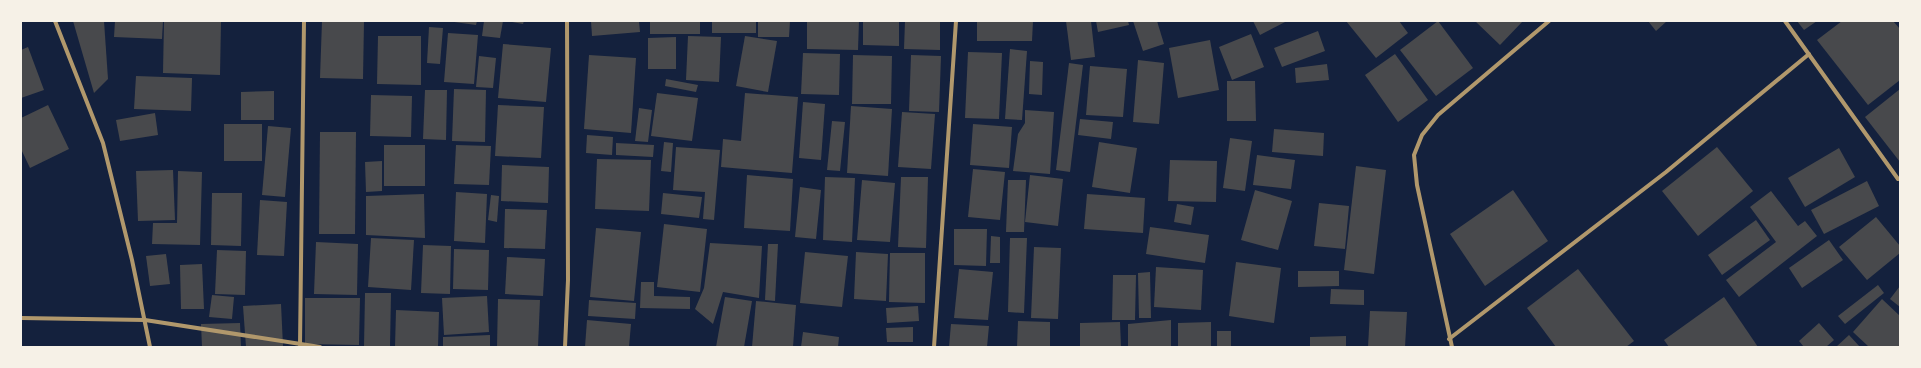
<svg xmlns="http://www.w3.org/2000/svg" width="1921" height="368" font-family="'DejaVu Sans',sans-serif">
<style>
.building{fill:#48494c}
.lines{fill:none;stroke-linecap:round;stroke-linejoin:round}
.minor{stroke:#b1986c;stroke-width:4}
</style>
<rect width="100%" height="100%" fill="#14213d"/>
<!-- building -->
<g class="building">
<path d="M 73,21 L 104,21 L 108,79 L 94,93 Z"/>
<path d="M 115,21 L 163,21 L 162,39 L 114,37 Z"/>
<path d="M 164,21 L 221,21 L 220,75 L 163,73 Z"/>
<path d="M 322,21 L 364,21 L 363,79 L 320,78 Z"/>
<path d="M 447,21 L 477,21 L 476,25 Z"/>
<path d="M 484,21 L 503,21 L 500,38 L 482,36 Z"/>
<path d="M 507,21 L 524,21 L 523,24 Z"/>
<path d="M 591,21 L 639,21 L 640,32 L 592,36 Z"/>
<rect x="650" y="21" width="50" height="13"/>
<rect x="712" y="21" width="44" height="12"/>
<path d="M 758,21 L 790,21 L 789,37 L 758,37 Z"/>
<path d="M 807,21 L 859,21 L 858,50 L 807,49 Z"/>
<path d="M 863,21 L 899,21 L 899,46 L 863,45 Z"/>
<path d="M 905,21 L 940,21 L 940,50 L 904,49 Z"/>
<path d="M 977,21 L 1033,21 L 1032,41 L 977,41 Z"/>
<path d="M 1066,21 L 1091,21 L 1095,57 L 1071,60 Z"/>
<path d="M 1096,21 L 1128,21 L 1129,25 L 1098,32 Z"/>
<path d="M 1133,21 L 1157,21 L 1164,44 L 1143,51 Z"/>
<path d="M 1253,21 L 1287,21 L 1260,35 Z"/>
<path d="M 1346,21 L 1399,21 L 1408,33 L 1376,58 Z"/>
<path d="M 1438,21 L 1473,68 L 1436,96 L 1400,50 Z"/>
<path d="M 1475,21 L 1523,21 L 1500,45 Z"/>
<path d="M 1648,21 L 1667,21 L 1656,31 Z"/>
<path d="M 1797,21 L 1817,21 L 1804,30 Z"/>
<path d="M 1842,21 L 1893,21 L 1900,29 L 1900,80 L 1868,105 L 1817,40 Z"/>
<path d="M 429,27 L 443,28 L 440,64 L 427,63 Z"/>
<path d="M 1318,31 L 1325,51 L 1282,67 L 1274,48 Z"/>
<path d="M 448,33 L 478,35 L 474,84 L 444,82 Z"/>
<path d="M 1251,34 L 1264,67 L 1232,80 L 1219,47 Z"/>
<path d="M 378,36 L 421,36 L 421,85 L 377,84 Z"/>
<path d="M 688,36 L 721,37 L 719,82 L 686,80 Z"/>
<path d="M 745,36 L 777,41 L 768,92 L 736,86 Z"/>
<path d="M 676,37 L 676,69 L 648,69 L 648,38 Z"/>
<path d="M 1210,40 L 1219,90 L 1178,98 L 1169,48 Z"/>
<path d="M 503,44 L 551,48 L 546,102 L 498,98 Z"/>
<path d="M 28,47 L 44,90 L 21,98 L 21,50 Z"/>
<path d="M 1010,49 L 1027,51 L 1022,120 L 1005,119 Z"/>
<path d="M 968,52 L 1002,53 L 999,119 L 965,118 Z"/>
<path d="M 803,53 L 840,54 L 839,95 L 801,94 Z"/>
<path d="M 1395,54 L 1428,100 L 1398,122 L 1365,75 Z"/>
<path d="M 589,55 L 636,58 L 631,133 L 584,129 Z"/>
<path d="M 853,55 L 892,56 L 891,104 L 852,104 Z"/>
<path d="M 911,55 L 941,56 L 939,112 L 909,111 Z"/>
<path d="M 479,56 L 496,58 L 493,88 L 476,87 Z"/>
<path d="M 1138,60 L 1164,63 L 1159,124 L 1133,122 Z"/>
<path d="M 1030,61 L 1043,62 L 1042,95 L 1029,94 Z"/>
<path d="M 1069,63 L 1083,65 L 1070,172 L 1056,170 Z"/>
<path d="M 1327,64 L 1329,80 L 1296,83 L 1295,68 Z"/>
<path d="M 1090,66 L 1127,69 L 1123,117 L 1086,115 Z"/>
<path d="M 136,76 L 192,78 L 191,111 L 134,109 Z"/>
<path d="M 666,79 L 698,85 L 696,92 L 665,86 Z"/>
<path d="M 1227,81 L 1255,81 L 1256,121 L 1227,121 Z"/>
<path d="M 454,89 L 486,90 L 485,142 L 452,141 Z"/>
<path d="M 1900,89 L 1900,162 L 1865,117 Z"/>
<path d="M 425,90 L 447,90 L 446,140 L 423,139 Z"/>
<path d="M 274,91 L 274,120 L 241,120 L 241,92 Z"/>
<path d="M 657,93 L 698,98 L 692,141 L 651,136 Z"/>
<path d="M 745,93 L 798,97 L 792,173 L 721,167 L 723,139 L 741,141 Z"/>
<path d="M 371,95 L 412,96 L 411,137 L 370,136 Z"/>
<path d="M 803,102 L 825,104 L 821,160 L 799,158 Z"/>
<path d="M 48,105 L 69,149 L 30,168 L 21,149 L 21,118 Z"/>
<path d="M 498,105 L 544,107 L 541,158 L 495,156 Z"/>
<path d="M 851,106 L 892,109 L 888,176 L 847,173 Z"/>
<path d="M 639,108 L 652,110 L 648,142 L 635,141 Z"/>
<path d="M 1025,110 L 1054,112 L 1050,174 L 1013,171 L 1018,134 L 1025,123 Z"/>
<path d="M 902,112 L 935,114 L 931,169 L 898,167 Z"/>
<path d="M 155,113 L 158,135 L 120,141 L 116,120 Z"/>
<path d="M 1080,119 L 1113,122 L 1111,139 L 1078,135 Z"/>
<path d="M 832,121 L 845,122 L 840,171 L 827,170 Z"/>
<rect x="224" y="124" width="38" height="37"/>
<path d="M 973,124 L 1012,127 L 1009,168 L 970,165 Z"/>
<path d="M 268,126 L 291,128 L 285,197 L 262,195 Z"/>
<path d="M 1274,129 L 1324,133 L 1323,156 L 1272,152 Z"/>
<path d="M 320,132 L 356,132 L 355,234 L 319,234 Z"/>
<path d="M 587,135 L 613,137 L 612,155 L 586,153 Z"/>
<path d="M 1230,138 L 1252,141 L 1245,191 L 1223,188 Z"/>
<path d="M 664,142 L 673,143 L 671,172 L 661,171 Z"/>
<path d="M 1099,142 L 1137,148 L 1130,193 L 1092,187 Z"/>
<path d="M 616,143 L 654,145 L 653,157 L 616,155 Z"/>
<rect x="384" y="145" width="41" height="41"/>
<path d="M 456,145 L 491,146 L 489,185 L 454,184 Z"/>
<path d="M 676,147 L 720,150 L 714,220 L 703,219 L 705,192 L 673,190 Z"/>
<path d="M 1717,147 L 1753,191 L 1698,236 L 1662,191 Z"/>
<path d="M 1839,148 L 1855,177 L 1805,207 L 1788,178 Z"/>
<path d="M 1257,155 L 1295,160 L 1291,189 L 1253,185 Z"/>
<path d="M 597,159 L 651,160 L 649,211 L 595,209 Z"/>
<path d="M 1170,160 L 1217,161 L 1216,202 L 1168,201 Z"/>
<path d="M 382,161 L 382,191 L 366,192 L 365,162 Z"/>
<path d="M 502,165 L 549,167 L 548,203 L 501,201 Z"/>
<path d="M 1356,166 L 1386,170 L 1374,274 L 1344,270 Z"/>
<path d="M 973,169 L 1005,172 L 1000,220 L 968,217 Z"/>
<path d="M 173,170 L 175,220 L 138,221 L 136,171 Z"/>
<path d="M 178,171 L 202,172 L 200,245 L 152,244 L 153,223 L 177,223 Z"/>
<path d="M 747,175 L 793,179 L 790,231 L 744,228 Z"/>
<path d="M 1030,175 L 1063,179 L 1058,226 L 1025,222 Z"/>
<path d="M 825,177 L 855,178 L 852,242 L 823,240 Z"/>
<path d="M 901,177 L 928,177 L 926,248 L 898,247 Z"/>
<path d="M 862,180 L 895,183 L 890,242 L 857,240 Z"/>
<path d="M 1008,180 L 1026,180 L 1024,232 L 1006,232 Z"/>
<path d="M 1867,181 L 1879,206 L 1824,234 L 1811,210 Z"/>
<path d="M 800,187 L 821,190 L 816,239 L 795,237 Z"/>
<path d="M 1255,190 L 1292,201 L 1278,250 L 1241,240 Z"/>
<path d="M 1513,190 L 1548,241 L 1485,286 L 1450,234 Z"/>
<path d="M 1771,191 L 1798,226 L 1805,221 L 1817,236 L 1739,297 L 1726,280 L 1776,242 L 1750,207 Z"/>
<path d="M 456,192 L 487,194 L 485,243 L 454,241 Z"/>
<path d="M 212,193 L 242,193 L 241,246 L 211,245 Z"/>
<path d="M 663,193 L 702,197 L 699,218 L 661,214 Z"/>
<path d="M 424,194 L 425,238 L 366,235 L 366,196 Z"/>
<path d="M 1087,194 L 1145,198 L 1143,233 L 1084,229 Z"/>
<path d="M 491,195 L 499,196 L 497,222 L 488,220 Z"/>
<path d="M 260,200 L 287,202 L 284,256 L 257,255 Z"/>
<path d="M 1319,203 L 1349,206 L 1345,249 L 1314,246 Z"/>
<path d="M 1177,204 L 1194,207 L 1191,225 L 1174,222 Z"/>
<path d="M 505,209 L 547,210 L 545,249 L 504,248 Z"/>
<path d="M 1876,217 L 1900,246 L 1900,253 L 1867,280 L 1839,247 Z"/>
<path d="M 1756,220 L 1770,240 L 1722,275 L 1708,255 Z"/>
<path d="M 664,224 L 707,229 L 700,292 L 657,287 Z"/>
<path d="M 1150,227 L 1209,235 L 1205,263 L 1146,254 Z"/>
<path d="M 596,228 L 641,232 L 634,301 L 590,297 Z"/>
<path d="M 954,229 L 987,229 L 986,266 L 954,265 Z"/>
<path d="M 991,236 L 1000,237 L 1000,263 L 990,263 Z"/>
<path d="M 371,238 L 414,240 L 411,290 L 368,287 Z"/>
<path d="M 1010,238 L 1027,238 L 1024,313 L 1008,312 Z"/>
<path d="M 1829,240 L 1843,260 L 1802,288 L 1789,268 Z"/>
<path d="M 316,242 L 358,244 L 357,295 L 314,294 Z"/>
<path d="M 710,243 L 762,246 L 759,298 L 723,292 L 713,324 L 695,309 L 704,288 Z"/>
<path d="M 768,244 L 778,244 L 775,301 L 765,300 Z"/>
<path d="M 423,245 L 451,246 L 450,294 L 421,293 Z"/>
<path d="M 1034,247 L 1061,248 L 1058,319 L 1031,318 Z"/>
<path d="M 454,249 L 489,250 L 488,290 L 453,289 Z"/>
<path d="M 217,250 L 246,251 L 245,295 L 215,294 Z"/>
<path d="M 805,252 L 848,256 L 842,307 L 800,303 Z"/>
<path d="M 856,252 L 888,254 L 886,301 L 854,299 Z"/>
<path d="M 890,253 L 925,253 L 925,303 L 889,302 Z"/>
<path d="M 166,254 L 170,284 L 150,286 L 146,256 Z"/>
<path d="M 507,257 L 545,259 L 543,296 L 505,294 Z"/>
<path d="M 1236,262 L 1281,268 L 1274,323 L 1229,316 Z"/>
<path d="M 202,264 L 204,309 L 181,309 L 180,265 Z"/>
<path d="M 1156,267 L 1203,270 L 1201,310 L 1154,307 Z"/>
<path d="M 959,269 L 993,272 L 988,320 L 954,318 Z"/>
<path d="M 1578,269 L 1634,341 L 1626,347 L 1556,347 L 1527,308 Z"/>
<path d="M 1298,271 L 1339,271 L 1339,286 L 1298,287 Z"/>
<path d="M 1150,272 L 1151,318 L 1139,318 L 1138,273 Z"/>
<path d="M 1113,275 L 1136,275 L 1135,320 L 1112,320 Z"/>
<path d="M 641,282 L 654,282 L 654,296 L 690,297 L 690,309 L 640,308 Z"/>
<path d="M 1878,285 L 1884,293 L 1845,324 L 1838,316 Z"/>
<path d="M 1900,286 L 1900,307 L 1890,299 Z"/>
<path d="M 1331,289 L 1364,290 L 1364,305 L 1330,304 Z"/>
<path d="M 365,293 L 391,293 L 390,347 L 364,347 Z"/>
<path d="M 212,295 L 234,297 L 232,319 L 209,317 Z"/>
<path d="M 487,296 L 489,332 L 444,335 L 442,298 Z"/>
<path d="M 725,297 L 752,301 L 744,347 L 716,347 Z"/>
<path d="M 1724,297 L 1758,347 L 1669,347 L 1664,340 Z"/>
<path d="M 305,298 L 360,298 L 359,345 L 305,344 Z"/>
<path d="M 498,299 L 540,300 L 538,347 L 497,347 Z"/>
<path d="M 1882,299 L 1900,316 L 1900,347 L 1869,347 L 1853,332 Z"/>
<path d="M 589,300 L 636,303 L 635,319 L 588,316 Z"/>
<path d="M 756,301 L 796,305 L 793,347 L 752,347 Z"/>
<path d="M 281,304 L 283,346 L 246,347 L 243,306 Z"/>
<path d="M 918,306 L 919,321 L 887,323 L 886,308 Z"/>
<path d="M 396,310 L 439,312 L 438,347 L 395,347 Z"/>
<path d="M 1370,311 L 1407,312 L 1405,347 L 1368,347 Z"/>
<path d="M 587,320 L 631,324 L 629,347 L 585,347 Z"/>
<path d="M 1171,320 L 1171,347 L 1128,347 L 1128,324 Z"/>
<path d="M 1018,321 L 1050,322 L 1050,347 L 1017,347 Z"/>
<path d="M 1120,322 L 1121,347 L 1080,347 L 1080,323 Z"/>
<path d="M 1211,322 L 1211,347 L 1178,347 L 1178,323 Z"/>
<path d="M 240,323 L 241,347 L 202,347 L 201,324 Z"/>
<path d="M 1819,323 L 1834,340 L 1826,347 L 1804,347 L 1799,341 Z"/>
<path d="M 951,324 L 989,326 L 987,347 L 949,347 Z"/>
<path d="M 913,327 L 913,342 L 887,342 L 886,328 Z"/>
<rect x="1217" y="331" width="14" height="16"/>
<path d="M 803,332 L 839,337 L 838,347 L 801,347 Z"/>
<path d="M 490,335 L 490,347 L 443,347 L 443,337 Z"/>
<path d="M 1849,335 L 1860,347 L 1836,347 Z"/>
<path d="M 1346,336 L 1346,347 L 1310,347 L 1310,337 Z"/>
</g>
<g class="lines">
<!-- minor -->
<g class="minor">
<path d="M 55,21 L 103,143 L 132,260 L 150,347"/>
<path d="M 1785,21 L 1898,179"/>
<path d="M 21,318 L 145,320 L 320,347"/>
<path d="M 1449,339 L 1666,172 L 1809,54"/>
<path d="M 300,345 L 304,21"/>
<path d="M 565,347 L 568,280 L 567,21"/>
<path d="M 934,347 L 956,21"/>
<path d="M 1452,347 L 1417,185 L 1414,155 L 1422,135 L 1438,115 L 1549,21"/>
</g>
</g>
<!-- border -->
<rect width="1921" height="368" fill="none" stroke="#f6f1e7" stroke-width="44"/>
</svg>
